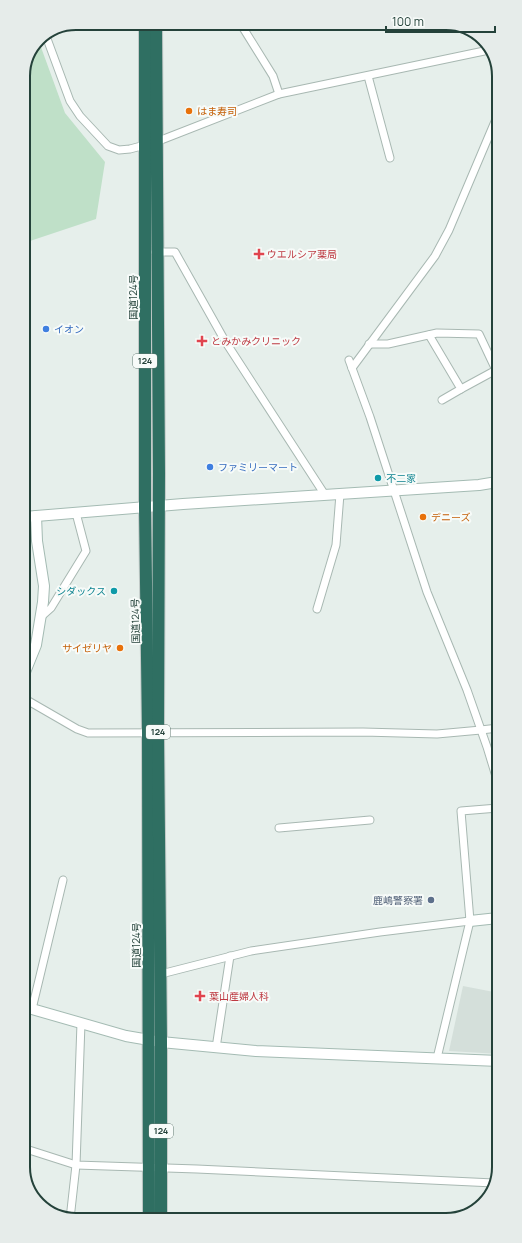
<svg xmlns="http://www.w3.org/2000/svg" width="522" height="1243" font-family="Manrope,'Noto Sans JP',sans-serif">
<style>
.built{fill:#d4dfda}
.green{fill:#bfe0c8}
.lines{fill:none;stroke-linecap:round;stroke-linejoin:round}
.street-casing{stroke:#a8b8b2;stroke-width:9}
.secondary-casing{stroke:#a4bbb3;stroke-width:12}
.highway-casing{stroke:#c2cac8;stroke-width:14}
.street{stroke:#fff;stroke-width:7}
.secondary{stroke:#fff;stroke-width:10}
.highway{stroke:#2f6f62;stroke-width:12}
.food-dot{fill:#e8710a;stroke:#f7fbf9;stroke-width:1.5}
.health-dot{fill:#e0444e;stroke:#f7fbf9;stroke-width:1.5}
.shop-dot{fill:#3f7fe0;stroke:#f7fbf9;stroke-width:1.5}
.culture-dot{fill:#0f9aa8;stroke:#f7fbf9;stroke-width:1.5}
.service-dot{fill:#5c6f8a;stroke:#f7fbf9;stroke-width:1.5}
.labels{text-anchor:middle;stroke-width:4;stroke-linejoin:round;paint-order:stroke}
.shield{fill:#f7fbf9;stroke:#637a73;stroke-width:1}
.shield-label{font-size:9px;font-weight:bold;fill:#24423a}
.food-label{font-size:10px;fill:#c56008;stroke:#f7fbf9;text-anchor:start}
.health-label{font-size:10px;fill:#be3a42;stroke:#f7fbf9;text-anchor:start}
.street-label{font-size:10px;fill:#24423a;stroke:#f7fbf9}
.shop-label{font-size:10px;fill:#366cbe;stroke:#f7fbf9;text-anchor:start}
.culture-label{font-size:10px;fill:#0d838f;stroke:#f7fbf9;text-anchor:start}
.service-label{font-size:10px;fill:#4e5e75;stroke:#f7fbf9;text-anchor:end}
.rim{fill:none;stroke:#24423a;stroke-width:2}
</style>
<rect width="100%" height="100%" fill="#e6efeb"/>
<!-- built -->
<path class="built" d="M 463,986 L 499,993 L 499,1054 L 449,1051 Z"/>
<!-- green -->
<path class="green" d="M 38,39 L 65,113 L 105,162 L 96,219 L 24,243 L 23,73 Z"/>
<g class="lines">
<!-- street casing -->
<g class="street-casing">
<g id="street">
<path d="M 240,23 L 273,76 L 279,94"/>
<path d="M 46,36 L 70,101 L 80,116 L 108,146 L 119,150 L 130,149 L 156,142 L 279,94 L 489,50"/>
<path d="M 368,76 L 390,158"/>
<path d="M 155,252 L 175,252 L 225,341 L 325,495"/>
<path d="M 429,335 L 461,389 L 442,400"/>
<path d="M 369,344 L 388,344 L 437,333 L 479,334 L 496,370 L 461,389"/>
<path d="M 349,360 L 370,417 L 427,592 L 467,690 L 487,747 L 498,783"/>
<path d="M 352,368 L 435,256 L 449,230 L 496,119"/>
<path d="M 317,609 L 336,545 L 340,494"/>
<path d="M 42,616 L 51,608 L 86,551 L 76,513"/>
<path d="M 25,699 L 77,729 L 88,733 L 363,732 L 437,734 L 481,730 L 498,728"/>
<path d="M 279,828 L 370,820"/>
<path d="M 161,974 L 251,951 L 380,932 L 470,921"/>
<path d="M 32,1009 L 63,880"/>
<path d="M 216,1048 L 230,956"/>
<path d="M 437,1058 L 470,921 L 461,811 L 498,808"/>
<path d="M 26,1149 L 76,1165 L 197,1169 L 494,1183"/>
<path d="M 70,1219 L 76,1165 L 81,1023"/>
</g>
</g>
<!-- secondary casing -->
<g class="secondary-casing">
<g id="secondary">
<path d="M 24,517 L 183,504 L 479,485 L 497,482"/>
<path d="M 25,672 L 36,645 L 43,602 L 44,586 L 37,541 L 36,516"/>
<path d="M 470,921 L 498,918"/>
<path d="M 25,1007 L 126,1036 L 161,1042 L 256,1051 L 499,1061"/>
</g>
</g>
<!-- highway casing -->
<g class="highway-casing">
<g id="highway">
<path d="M 145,23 L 145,507 L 148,733 L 149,1219"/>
<path d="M 156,23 L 159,473 L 158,733 L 161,1042 L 161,1219"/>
</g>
</g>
<!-- street -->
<use href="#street" class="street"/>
<!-- secondary -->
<use href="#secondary" class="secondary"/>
<!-- highway -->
<use href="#highway" class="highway"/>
</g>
<!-- markers -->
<g class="food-dot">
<circle cx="189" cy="111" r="4"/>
<circle cx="423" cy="517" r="4"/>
<circle cx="120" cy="648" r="4"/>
</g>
<g class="health-dot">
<path d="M257 248h4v4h4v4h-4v4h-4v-4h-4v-4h4z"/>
<path d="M200 335h4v4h4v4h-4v4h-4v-4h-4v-4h4z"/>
<path d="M198 990h4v4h4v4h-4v4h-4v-4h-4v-4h4z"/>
</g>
<g class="shop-dot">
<circle cx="46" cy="329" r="4"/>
<circle cx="210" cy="467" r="4"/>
</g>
<g class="culture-dot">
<circle cx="378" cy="478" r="4"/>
<circle cx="114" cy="591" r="4"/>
</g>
<circle class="service-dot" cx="431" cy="900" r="4"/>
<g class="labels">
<!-- shield labels -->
<g class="shield">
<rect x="133" y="354" width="24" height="14" rx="3"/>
<rect x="146" y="725" width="24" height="14" rx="3"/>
<rect x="149" y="1124" width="24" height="14" rx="3"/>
</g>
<g class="shield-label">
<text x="145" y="364">124</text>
<text x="158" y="735">124</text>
<text x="161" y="1134">124</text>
</g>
<!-- food labels -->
<g class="food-label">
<text x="197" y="115">はま寿司</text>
<text x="431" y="521">デニーズ</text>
<text x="112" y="652" text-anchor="end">サイゼリヤ</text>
</g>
<!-- health labels -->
<g class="health-label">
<text x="267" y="258">ウエルシア薬局</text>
<text x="211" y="345">とみかみクリニック</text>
<text x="209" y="1000">葉山産婦人科</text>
</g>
<!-- street labels -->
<g class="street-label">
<text transform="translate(133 297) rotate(-90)" y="4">国道124号</text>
<text transform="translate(135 621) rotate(-91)" y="4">国道124号</text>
<text transform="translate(136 945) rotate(-90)" y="4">国道124号</text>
</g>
<!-- shop labels -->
<g class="shop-label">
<text x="54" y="333">イオン</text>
<text x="218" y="471">ファミリーマート</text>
</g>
<!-- culture labels -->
<g class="culture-label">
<text x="386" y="482">不二家</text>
<text x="106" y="595" text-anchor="end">シダックス</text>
</g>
<!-- service labels -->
<g class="service-label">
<text x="423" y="904">鹿嶋警察署</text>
</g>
</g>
<!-- crop -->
<path d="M0 0H522V1243H0ZM76 30H446A46 46 0 0 1 492 76V1167A46 46 0 0 1 446 1213H76A46 46 0 0 1 30 1167V76A46 46 0 0 1 76 30Z" fill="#e6ecea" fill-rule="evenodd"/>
<path class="rim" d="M76 30H446A46 46 0 0 1 492 76V1167A46 46 0 0 1 446 1213H76A46 46 0 0 1 30 1167V76A46 46 0 0 1 76 30Z"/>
<!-- scale -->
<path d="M386 26v6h109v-6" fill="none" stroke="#24423a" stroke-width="2"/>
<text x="392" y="26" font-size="12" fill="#24423a" stroke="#f7fbf9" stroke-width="3" paint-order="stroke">100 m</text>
</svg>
